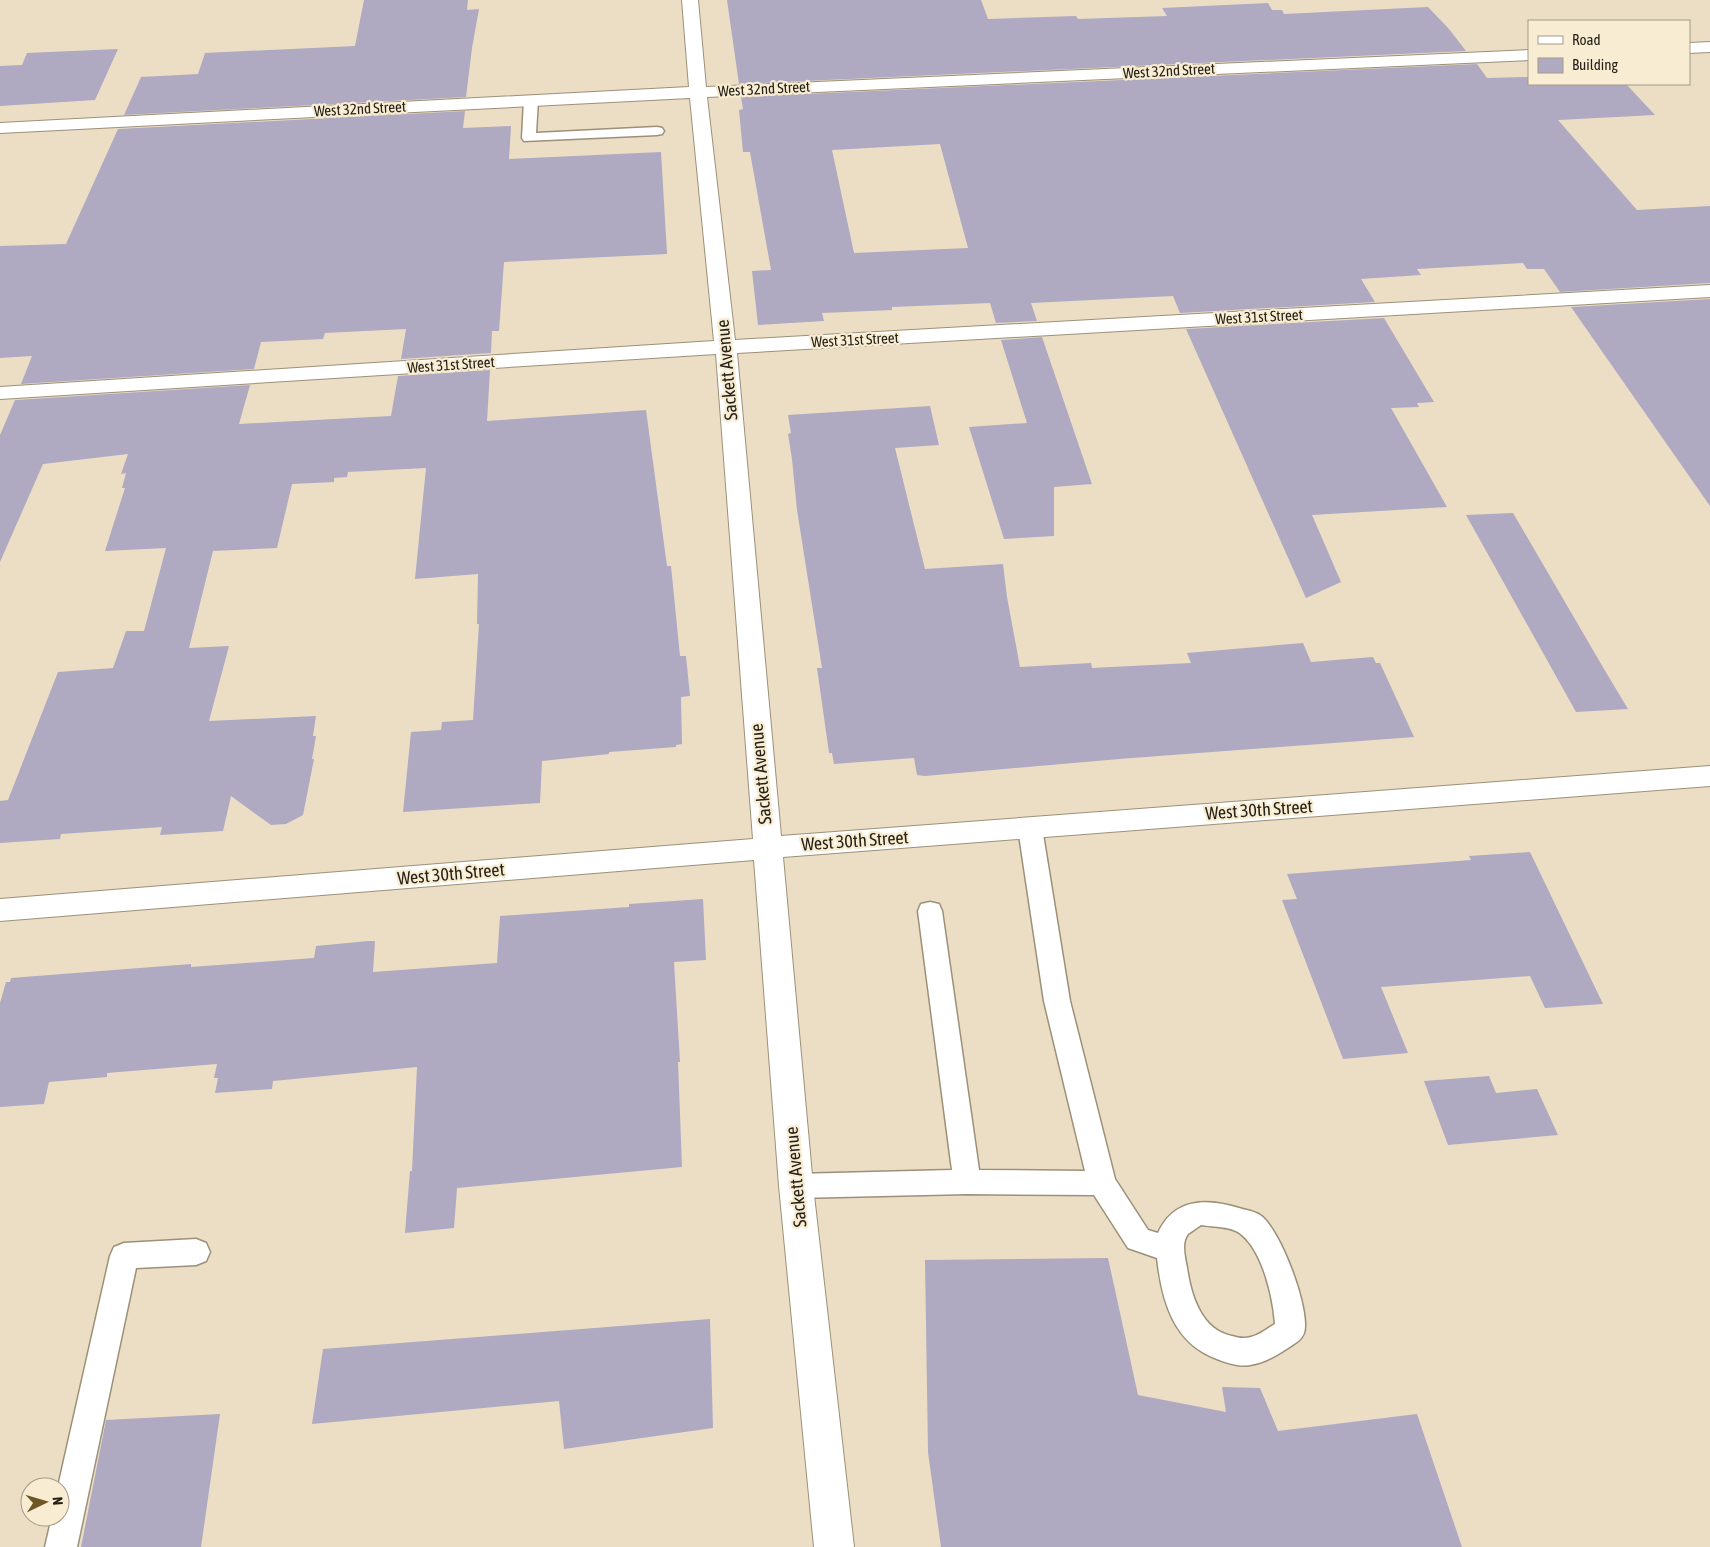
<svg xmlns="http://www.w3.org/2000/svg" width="1710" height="1547" font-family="'Asap Condensed',sans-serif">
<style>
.building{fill:#afa9c2;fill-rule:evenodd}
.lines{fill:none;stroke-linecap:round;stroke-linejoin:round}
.lane-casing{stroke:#9c9079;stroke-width:3}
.street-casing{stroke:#9c9079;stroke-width:2}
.lane{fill:#fff;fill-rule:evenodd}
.street{fill:#fff;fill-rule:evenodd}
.labels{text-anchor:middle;stroke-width:4.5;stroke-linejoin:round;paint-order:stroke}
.far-street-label{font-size:15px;fill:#262118;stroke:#f8ecd2}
.street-label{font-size:18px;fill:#262118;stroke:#f8ecd2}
</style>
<rect width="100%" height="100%" fill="#ebdec5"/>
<!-- building -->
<g class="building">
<path d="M 364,0 L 468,0 L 467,10 L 479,9 L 472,48 L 466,97 L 124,115 L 141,77 L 198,74 L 205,53 L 355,46 Z"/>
<path d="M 727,0 L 981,0 L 988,19 L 1076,16 L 1078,19 L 1167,16 L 1162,8 L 1268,3 L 1272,10 L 1282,10 L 1284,14 L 1428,7 L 1449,29 L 1466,51 L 739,84 Z"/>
<path d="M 118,49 L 95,100 L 0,106 L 0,66 L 22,65 L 27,53 Z"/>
<path d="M 1477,64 L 1487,78 L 1529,77 L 1529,84 L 1626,84 L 1655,115 L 1558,120 L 1637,210 L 1710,206 L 1710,283 L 1560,292 L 1544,269 L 1527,269 L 1523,263 L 1417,269 L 1421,275 L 1361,279 L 1375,302 L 1180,313 L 1173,296 L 1031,303 L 1037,321 L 996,323 L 990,303 L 892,307 L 892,310 L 822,313 L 824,321 L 758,325 L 752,271 L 771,270 L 750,152 L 743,152 L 739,110 L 743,109 L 741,97 ZM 940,144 L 968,248 L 854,253 L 832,150 Z"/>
<path d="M 465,111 L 463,128 L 511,126 L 509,159 L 661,152 L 667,254 L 504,262 L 499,331 L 492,331 L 491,353 L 401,359 L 406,329 L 325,333 L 323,339 L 261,342 L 254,369 L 21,384 L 32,356 L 0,358 L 0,246 L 66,244 L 118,129 Z"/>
<path d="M 1710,299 L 1710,506 L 1571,307 Z"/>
<path d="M 1384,318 L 1434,402 L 1417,403 L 1419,407 L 1391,408 L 1447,507 L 1312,515 L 1341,582 L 1306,598 L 1186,329 Z"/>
<path d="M 1042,337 L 1092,484 L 1054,487 L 1054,536 L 1004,539 L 969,427 L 1027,423 L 1001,340 Z"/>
<path d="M 490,370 L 487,421 L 646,410 L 667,566 L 671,566 L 680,656 L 686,656 L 690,696 L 681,697 L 682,744 L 676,745 L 676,747 L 609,752 L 609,754 L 542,761 L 540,803 L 403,812 L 411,732 L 441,730 L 442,722 L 473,720 L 479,624 L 477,624 L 478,574 L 415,579 L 426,468 L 348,472 L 347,477 L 334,478 L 334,482 L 292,484 L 277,548 L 213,551 L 189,648 L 229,646 L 209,721 L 316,716 L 313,736 L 316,736 L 312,759 L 314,759 L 303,815 L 286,824 L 271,825 L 231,796 L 223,831 L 160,835 L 162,827 L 61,834 L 60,839 L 0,843 L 0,801 L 8,800 L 58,672 L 113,668 L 126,631 L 144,631 L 166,548 L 105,551 L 125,488 L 122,488 L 126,473 L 121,474 L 128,454 L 43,464 L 0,562 L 0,435 L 15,400 L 250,385 L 239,424 L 391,416 L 398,376 Z"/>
<path d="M 930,406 L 939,445 L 895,448 L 925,569 L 1003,564 L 1007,597 L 1020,667 L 1091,663 L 1092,668 L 1191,663 L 1187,653 L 1303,643 L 1311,662 L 1373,657 L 1376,663 L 1380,663 L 1414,737 L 1119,759 L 925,776 L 917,775 L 914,758 L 834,764 L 832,753 L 829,753 L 817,668 L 822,668 L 797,510 L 792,459 L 788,434 L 791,433 L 788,415 Z"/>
<path d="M 1513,513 L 1604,669 L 1628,709 L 1576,712 L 1466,515 Z"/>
<path d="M 1530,852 L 1603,1004 L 1545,1008 L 1530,976 L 1381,987 L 1408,1053 L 1343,1059 L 1282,900 L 1297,899 L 1287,874 L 1471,860 L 1469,856 Z"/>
<path d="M 703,899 L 706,960 L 674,962 L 680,1062 L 678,1062 L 682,1167 L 457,1188 L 454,1228 L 405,1233 L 410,1171 L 412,1171 L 417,1067 L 273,1081 L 272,1089 L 215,1093 L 218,1078 L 214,1078 L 217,1064 L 107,1073 L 107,1077 L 49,1082 L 44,1104 L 0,1107 L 0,1003 L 6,982 L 10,982 L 11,978 L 191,964 L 191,967 L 314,958 L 316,946 L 368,941 L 375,941 L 373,972 L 497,963 L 500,916 L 629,907 L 629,904 Z"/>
<path d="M 1489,1076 L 1496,1093 L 1537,1089 L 1558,1135 L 1448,1145 L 1424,1081 Z"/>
<path d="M 1108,1258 L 1138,1395 L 1226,1412 L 1222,1387 L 1260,1388 L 1278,1431 L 1417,1414 L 1462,1547 L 941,1547 L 928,1452 L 925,1260 Z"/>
<path d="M 710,1319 L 713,1428 L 564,1449 L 559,1401 L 312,1424 L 323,1349 Z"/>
<path d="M 220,1414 L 201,1547 L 81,1547 L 106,1420 Z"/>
</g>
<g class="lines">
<!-- lane casing -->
<g class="lane-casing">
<g id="lane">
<path d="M 531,96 L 538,100 L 536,133 L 657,127 L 662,128 L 664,131 L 662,134 L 657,135 L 524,141 L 522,138 L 524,100 Z"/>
<path d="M 1030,820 L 1038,822 L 1042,828 L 1070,1001 L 1115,1179 L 1148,1230 L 1158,1233 C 1174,1198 1206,1198 1239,1208 C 1245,1210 1254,1211 1260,1215 C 1280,1228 1311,1311 1304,1333 C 1301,1340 1297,1342 1291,1346 C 1279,1354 1265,1363 1250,1365 C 1239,1367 1227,1363 1217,1359 C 1173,1343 1162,1301 1157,1258 L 1128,1248 L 1094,1195 L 967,1194 L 796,1198 L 786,1195 L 782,1186 L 786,1177 L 796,1174 L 952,1170 L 918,911 L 921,904 L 930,902 L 939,904 L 942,911 L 979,1170 L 1085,1171 L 1044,1001 L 1018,828 L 1022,822 ZM 1201,1225 C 1213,1227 1233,1226 1242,1235 C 1263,1253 1273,1297 1275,1324 C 1268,1328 1260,1335 1251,1337 C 1245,1339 1238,1338 1232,1336 C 1201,1330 1191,1295 1187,1268 C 1185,1257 1181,1243 1188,1234 Z"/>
<path d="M 196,1239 L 206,1243 L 210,1252 L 206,1261 L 196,1265 L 136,1268 L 77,1547 L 45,1547 L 52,1517 L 60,1517 L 60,1487 L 58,1487 L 110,1256 L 114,1247 L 124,1243 Z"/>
</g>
</g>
<!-- street casing -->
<g class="street-casing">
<g id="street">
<path d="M 682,0 L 698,0 L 706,87 L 1529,50 L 1529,60 L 707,97 L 735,340 L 1710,285 L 1710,297 L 737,353 L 781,836 L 1710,766 L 1710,786 L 783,857 L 813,1186 L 854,1547 L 814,1547 L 779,1186 L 754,860 L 0,921 L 0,899 L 753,839 L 716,354 L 0,399 L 0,387 L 714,341 L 690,98 L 0,133 L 0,123 L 689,87 Z"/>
<path d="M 1710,42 L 1710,52 L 1689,53 L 1689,43 Z"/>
</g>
</g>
<!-- lane -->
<use href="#lane" class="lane"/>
<!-- street -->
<use href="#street" class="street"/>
</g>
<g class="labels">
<!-- far-street labels -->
<g class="far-street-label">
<text transform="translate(1169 71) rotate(-3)" y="5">West 32nd Street</text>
<text transform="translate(764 89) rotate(-3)" y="5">West 32nd Street</text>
<text transform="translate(360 109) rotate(-3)" y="5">West 32nd Street</text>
<text transform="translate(1259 317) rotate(-3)" y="5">West 31st Street</text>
<text transform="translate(855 340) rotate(-3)" y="5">West 31st Street</text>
<text transform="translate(451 365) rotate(-4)" y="5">West 31st Street</text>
</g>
<!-- street labels -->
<g class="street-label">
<text transform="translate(727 370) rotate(-95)" y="6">Sackett Avenue</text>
<text transform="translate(761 774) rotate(-95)" y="6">Sackett Avenue</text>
<text transform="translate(1259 810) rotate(-4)" y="6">West 30th Street</text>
<text transform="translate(855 841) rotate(-4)" y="6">West 30th Street</text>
<text transform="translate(451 874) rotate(-5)" y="6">West 30th Street</text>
<text transform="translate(796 1177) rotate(-95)" y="6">Sackett Avenue</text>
</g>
</g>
<!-- legend -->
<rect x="1528" y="20" width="162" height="65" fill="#f8ecd2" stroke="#a49b88"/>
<rect x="1538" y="36" width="25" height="8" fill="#ffffff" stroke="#a49b88"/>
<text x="1572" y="45" font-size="15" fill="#262118">Road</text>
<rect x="1538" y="58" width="25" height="15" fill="#afa9c2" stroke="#a49b88"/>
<text x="1572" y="70" font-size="15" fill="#262118">Building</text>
<!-- north arrow -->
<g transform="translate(45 1502) rotate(85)"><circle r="24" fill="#f8ecd2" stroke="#a49b88"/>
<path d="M0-4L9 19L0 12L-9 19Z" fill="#6e5627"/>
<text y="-8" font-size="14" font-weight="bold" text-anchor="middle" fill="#262118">N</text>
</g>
</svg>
